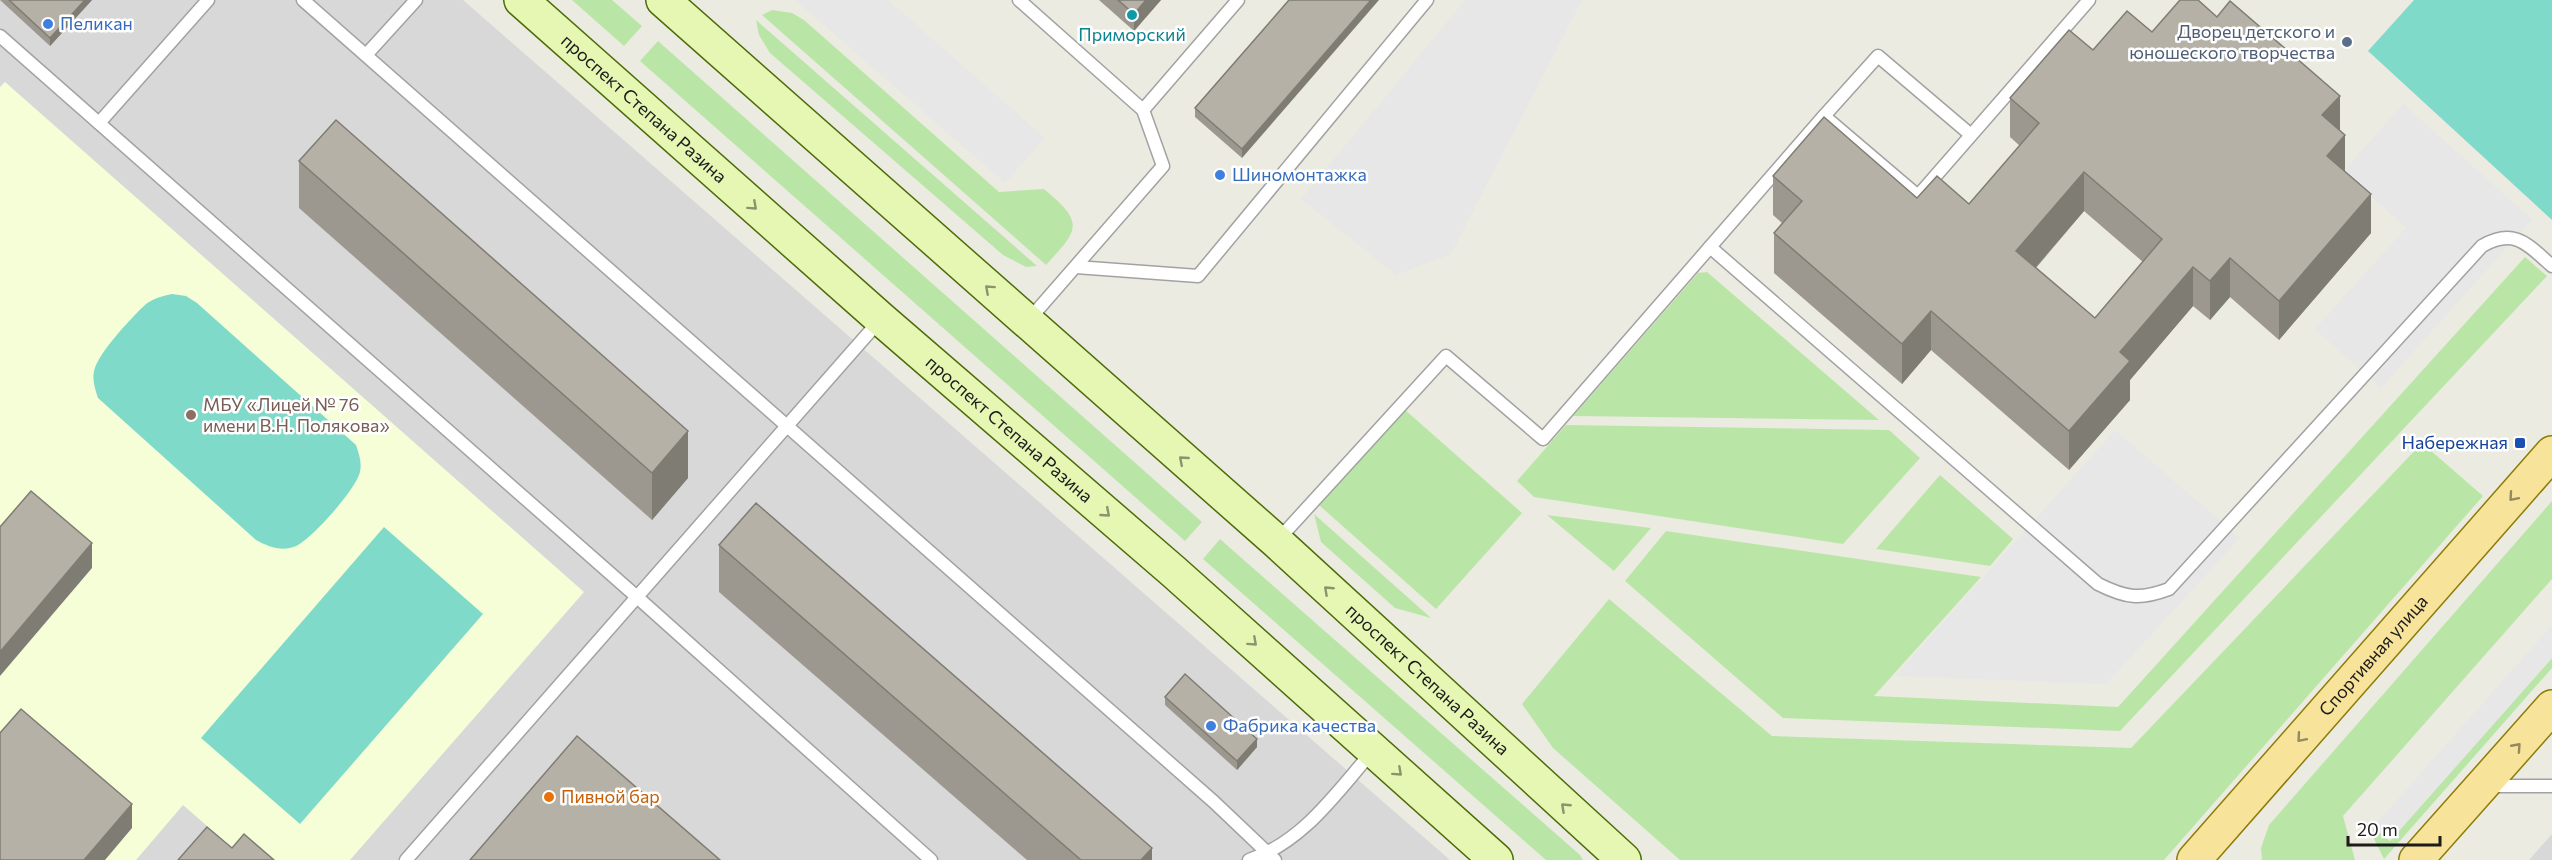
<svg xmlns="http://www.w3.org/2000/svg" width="2552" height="860" font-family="Commissioner,sans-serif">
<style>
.residential{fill:#d9d8d8}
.education{fill:#f6fed8}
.grass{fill:#b9e6a7}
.pitch{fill:#80daca}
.parking{fill:#e7e7e7}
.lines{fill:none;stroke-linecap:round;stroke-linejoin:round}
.lane-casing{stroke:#a2a2a2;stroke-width:15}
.secondary-casing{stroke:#4d6c08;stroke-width:36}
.primary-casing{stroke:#8d7c05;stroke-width:36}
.lane{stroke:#fff;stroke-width:12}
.secondary{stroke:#e6f7b4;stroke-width:33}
.primary{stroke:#f8e39a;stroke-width:33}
.wall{fill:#9d988f;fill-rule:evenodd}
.shaded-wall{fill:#7f7c74}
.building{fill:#b6b1a6;stroke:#7f7c74;stroke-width:1.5;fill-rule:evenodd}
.oneway{stroke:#8b946f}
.oneway2{stroke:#958961}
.culture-dot{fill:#0f9aa8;stroke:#fff;stroke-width:2}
.shop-dot{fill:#3f7fe0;stroke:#fff;stroke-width:2}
.service-dot{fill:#5c6f8a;stroke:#fff;stroke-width:2}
.education-dot{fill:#8d6e63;stroke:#fff;stroke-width:2}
.transit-dot{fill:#1a4fb4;stroke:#fff;stroke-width:2}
.food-dot{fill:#e8710a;stroke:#fff;stroke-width:2}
.labels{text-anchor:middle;stroke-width:5;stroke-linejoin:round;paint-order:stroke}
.shop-label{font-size:18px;fill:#366cbe;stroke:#fff;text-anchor:start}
.service-label{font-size:18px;fill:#4e5e75;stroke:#fff;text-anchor:end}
.culture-label{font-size:18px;fill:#0d838f;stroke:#fff}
.street-label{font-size:18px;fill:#1b1b1b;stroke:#fff}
.education-label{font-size:18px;fill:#785e54;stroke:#fff;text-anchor:start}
.transit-label{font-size:18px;fill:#164399;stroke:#fff;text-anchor:end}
.food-label{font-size:18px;fill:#c56008;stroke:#fff;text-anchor:start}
</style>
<rect width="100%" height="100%" fill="#ecebe1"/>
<!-- residential -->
<g class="residential">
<path d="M 0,0 L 463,0 L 1450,860 L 0,860 Z"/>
<path d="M 2552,834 L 2552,860 L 2529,860 Z"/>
</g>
<!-- education -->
<path class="education" d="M 5,82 L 584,592 L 350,860 L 246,860 L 183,805 L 136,860 L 0,860 L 0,87 Z"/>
<!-- grass -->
<g class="grass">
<path d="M 572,0 L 612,0 L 642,26 L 624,46 Z"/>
<path d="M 772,10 L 792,13 L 804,20 L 999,192 L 1044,189 C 1085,223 1079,229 1046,265 L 762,15 Z"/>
<path d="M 756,20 L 1037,266 L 1026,267 L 1003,255 L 770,53 L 759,35 Z"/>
<path d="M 658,41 L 1202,522 L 1185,541 L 640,61 Z"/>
<path d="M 2525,257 L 2547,276 L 2120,731 L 1783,718 L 1625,581 L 1666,531 L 1981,577 L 1874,696 L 2118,707 Z"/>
<path d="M 1707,272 L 1879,420 L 1573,416 L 1698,273 Z"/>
<path d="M 1404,409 L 1522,513 L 1436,609 L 1319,505 Z"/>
<path d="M 1566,425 L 1889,430 L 1920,458 L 1843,544 L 1534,497 L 1517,481 Z"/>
<path d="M 2422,443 L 2483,496 L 2164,860 L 1680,860 L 1553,748 L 1522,704 L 1609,599 L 1772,736 L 2131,748 Z"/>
<path d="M 1940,475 L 2013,539 L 1990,566 L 1876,549 Z"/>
<path d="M 2552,501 L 2552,579 L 2343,816 L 2355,860 L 2262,860 L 2261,848 L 2269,825 Z"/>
<path d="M 1314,514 L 1431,618 L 1395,608 L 1321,542 Z"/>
<path d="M 1547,515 L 1651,528 L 1614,571 Z"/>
<path d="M 1220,539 L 1580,855 L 1583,860 L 1546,860 L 1203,559 Z"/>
<path d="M 2552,658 L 2552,668 L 2384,859 L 2374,839 L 2373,827 L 2390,841 Z"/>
</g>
<!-- pitch -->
<g class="pitch">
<path d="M 2414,0 L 2552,0 L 2552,220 L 2368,51 Z"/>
<path d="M 172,294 L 186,296 L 197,303 L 356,445 C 359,454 362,462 360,472 C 356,489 312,539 296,546 C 282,552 269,547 256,540 L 98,398 C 95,389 92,380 94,371 C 98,353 132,317 146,304 C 154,298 163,296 172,294 Z"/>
<path d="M 384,527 L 483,614 L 300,824 L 201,738 Z"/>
</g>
<!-- parking -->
<g class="parking">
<path d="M 795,0 L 888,0 L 1045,138 L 1005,183 Z"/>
<path d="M 1465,0 L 1582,0 L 1451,254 L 1396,275 L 1301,199 Z"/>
<path d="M 2403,104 L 2532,219 L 2381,388 L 2315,329 L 2406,228 L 2344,171 Z"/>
<path d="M 2115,430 L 2240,538 L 2106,684 L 1895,676 Z"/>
<path d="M 2552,625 L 2552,658 L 2390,841 L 2373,827 Z"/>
</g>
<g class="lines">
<!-- lane casing -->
<g class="lane-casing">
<g id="lane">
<path d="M 303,0 L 1214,802 L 1275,860"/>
<path d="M 1019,0 L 1143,110 L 1163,166 L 1027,322"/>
<path d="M 0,36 L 637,597 L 931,860"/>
<path d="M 366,55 L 416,0"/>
<path d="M 1143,110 L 1238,0"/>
<path d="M 1824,116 L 1878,56 L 1971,135"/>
<path d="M 99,123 L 208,0"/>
<path d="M 1710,247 L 1824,116 L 1918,196 L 2089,0"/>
<path d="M 1076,267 L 1198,276 L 1427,0"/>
<path d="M 1277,541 L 1446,356 L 1543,439 L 1710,247 L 2098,584 C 2126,598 2140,600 2169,589 L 2482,246 C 2515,227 2528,245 2552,266"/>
<path d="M 2489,786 L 2552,786"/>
<path d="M 406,860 L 880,320"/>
<path d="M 1249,860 C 1303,842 1336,793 1372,752"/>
</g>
</g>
<!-- secondary casing -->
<g class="secondary-casing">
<g id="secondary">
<path id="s1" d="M 521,0 L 881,319 L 1174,572 L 1496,860"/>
<path id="s2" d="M 663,0 L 1277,542 L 1624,860"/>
</g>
</g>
<!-- primary casing -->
<g class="primary-casing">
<g id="primary">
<path id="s3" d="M 2194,860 L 2552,453"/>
<path d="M 2416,860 L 2552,707"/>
</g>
</g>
<!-- lane -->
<use href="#lane" class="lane"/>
<!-- secondary -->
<use href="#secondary" class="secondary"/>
<!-- primary -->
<use href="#primary" class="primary"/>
</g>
<!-- wall -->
<g class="wall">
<path d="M 0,0 L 92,0 L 50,46 Z"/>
<path d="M 1099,0 L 1161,0 L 1134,31 Z"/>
<path d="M 1289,0 L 1242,158 L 1195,117 L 1195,108 Z"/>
<path d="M 2217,17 L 2340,130 L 2345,171 L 2371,233 L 2279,340 L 2230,297 L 2210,320 L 2193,306 L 2130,380 L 2130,400 L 2069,470 L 1931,350 L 1902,384 L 1774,273 L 1774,233 L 1782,223 L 1773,215 L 1773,176 L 1917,198 L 1969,204 L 2020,146 L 2010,137 L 2010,98 L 2093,50 L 2152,32 ZM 2084,211 L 2143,262 L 2095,318 L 2036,268 Z"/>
<path d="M 299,161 L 688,478 L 652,520 L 299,208 Z"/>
<path d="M 719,545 L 1152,860 L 1027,860 L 719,592 Z"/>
<path d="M 1165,697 L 1257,747 L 1237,770 L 1165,705 Z"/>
</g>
<!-- shaded-wall -->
<g class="shaded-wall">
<path d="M 85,0 L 92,0 L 50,46 L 50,38 Z"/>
<path d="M 1146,0 L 1161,0 L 1134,31 L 1134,14 Z"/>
<path d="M 1371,0 L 1379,0 L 1242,158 L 1242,149 Z"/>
<path d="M 2340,96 L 2340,135 L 2322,115 Z"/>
<path d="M 2345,135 L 2345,175 L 2327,156 Z"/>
<path d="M 2084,172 L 2084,211 L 2016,290 L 2016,251 Z"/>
<path d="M 2371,194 L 2371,233 L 2279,340 L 2279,301 Z"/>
<path d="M 2230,258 L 2230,297 L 2210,320 L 2210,281 Z"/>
<path d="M 2193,267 L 2193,306 L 2130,380 L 2130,400 L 2069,470 L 2069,431 L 2120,352 Z"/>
<path d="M 1931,311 L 1931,350 L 1902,384 L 1902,344 Z"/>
<path d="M 688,431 L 688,478 L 652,520 L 652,473 Z"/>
<path d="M 92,543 L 92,568 L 0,676 L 0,652 Z"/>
<path d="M 1257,739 L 1257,747 L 1237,770 L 1237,761 Z"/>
<path d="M 132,804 L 132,828 L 105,860 L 84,860 Z"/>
<path d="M 1152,848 L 1152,860 L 1141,860 Z"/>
</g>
<!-- building -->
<g class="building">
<path d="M 9,0 L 85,0 L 50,38 Z"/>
<path d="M 1118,0 L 1146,0 L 1134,14 Z"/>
<path d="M 1289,0 L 1371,0 L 1242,149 L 1195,108 Z"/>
<path d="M 2180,0 L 2198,0 L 2217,17 L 2230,1 L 2340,96 L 2322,115 L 2345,135 L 2327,156 L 2371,194 L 2279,301 L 2230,258 L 2210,281 L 2193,267 L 2120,352 L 2130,361 L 2069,431 L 1931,311 L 1902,344 L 1774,233 L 1802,201 L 1773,176 L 1824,117 L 1917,198 L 1937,176 L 1969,204 L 2039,123 L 2010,98 L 2069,30 L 2093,50 L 2127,11 L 2152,32 ZM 2084,172 L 2162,239 L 2095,318 L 2016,251 Z"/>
<path d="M 336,120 L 688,431 L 652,473 L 299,161 Z"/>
<path d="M 31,491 L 92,543 L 0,652 L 0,527 Z"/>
<path d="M 756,503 L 1152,848 L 1141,860 L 1081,860 L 719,545 Z"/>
<path d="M 1185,674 L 1257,739 L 1237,761 L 1165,697 Z"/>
<path d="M 21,709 L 132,804 L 84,860 L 0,860 L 0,733 Z"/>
<path d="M 577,736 L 720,860 L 470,860 Z"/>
<path d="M 207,827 L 232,848 L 244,834 L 274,860 L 178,860 Z"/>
</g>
<!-- one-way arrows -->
<defs><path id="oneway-chevron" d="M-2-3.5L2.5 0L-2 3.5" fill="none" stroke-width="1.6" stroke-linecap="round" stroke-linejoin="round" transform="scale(1.5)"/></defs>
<g class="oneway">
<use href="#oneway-chevron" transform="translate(753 206) rotate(42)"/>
<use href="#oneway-chevron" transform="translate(989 289) rotate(-138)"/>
<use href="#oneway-chevron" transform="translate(1183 460) rotate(-139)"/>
<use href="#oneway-chevron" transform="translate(1106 513) rotate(41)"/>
<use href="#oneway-chevron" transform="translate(1328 590) rotate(-137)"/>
<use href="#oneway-chevron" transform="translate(1253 642) rotate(42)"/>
<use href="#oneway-chevron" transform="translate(1398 772) rotate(42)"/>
<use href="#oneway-chevron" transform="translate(1565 807) rotate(-137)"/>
</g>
<g class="oneway2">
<use href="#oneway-chevron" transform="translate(2513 497) rotate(131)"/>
<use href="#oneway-chevron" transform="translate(2301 738) rotate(131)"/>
<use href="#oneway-chevron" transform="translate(2517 747) rotate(-48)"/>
</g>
<!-- markers -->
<circle class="culture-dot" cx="1132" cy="15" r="6"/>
<g class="shop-dot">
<circle cx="48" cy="24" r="6"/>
<circle cx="1220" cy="175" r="6"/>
<circle cx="1211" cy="726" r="6"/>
</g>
<circle class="service-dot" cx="2347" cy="42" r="6"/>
<circle class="education-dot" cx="191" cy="415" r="6"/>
<rect class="transit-dot" x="2514" y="437" width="12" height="12" rx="3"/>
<circle class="food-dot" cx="549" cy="797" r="6"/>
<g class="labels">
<!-- shop labels -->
<g class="shop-label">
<text x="60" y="30">Пеликан</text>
<text x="1232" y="181">Шиномонтажка</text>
<text x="1223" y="732">Фабрика качества</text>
</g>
<!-- service labels -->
<g class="service-label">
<text x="2335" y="38">Дворец детского и<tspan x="2335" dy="21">юношеского творчества</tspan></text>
</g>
<!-- culture labels -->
<g class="culture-label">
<text x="1132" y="41">Приморский</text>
</g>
<!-- street labels -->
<g class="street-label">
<text dy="6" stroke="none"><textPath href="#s1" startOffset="164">проспект Степана Разина</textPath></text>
<text dy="6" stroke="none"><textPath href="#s1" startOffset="650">проспект Степана Разина</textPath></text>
<text dy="6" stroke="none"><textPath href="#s3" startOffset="272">Спортивная улица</textPath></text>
<text dy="6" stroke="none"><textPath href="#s2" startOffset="1023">проспект Степана Разина</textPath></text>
</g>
<!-- education labels -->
<g class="education-label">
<text x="203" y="411">МБУ «Лицей № 76<tspan x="203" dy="21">имени В.Н. Полякова»</tspan></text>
</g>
<!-- transit labels -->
<g class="transit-label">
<text x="2508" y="449">Набережная</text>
</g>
<!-- food labels -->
<g class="food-label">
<text x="561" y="803">Пивной бар</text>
</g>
</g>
<!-- scale -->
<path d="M2348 836v9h92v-9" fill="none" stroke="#1b1b1b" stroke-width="3"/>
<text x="2357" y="836" font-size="18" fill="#1b1b1b" stroke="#ffffff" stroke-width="4.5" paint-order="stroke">20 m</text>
</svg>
